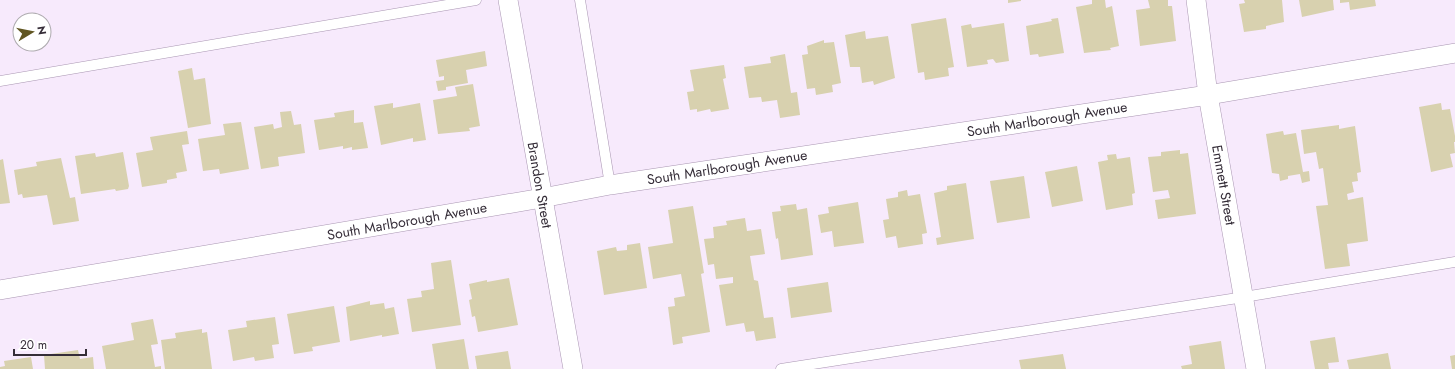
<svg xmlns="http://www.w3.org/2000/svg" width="1455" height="369" font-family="Jost,sans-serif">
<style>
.building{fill:#d8d1af}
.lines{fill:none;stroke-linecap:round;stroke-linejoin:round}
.service-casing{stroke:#a996b2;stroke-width:11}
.minor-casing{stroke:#a996b2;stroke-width:20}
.service{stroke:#fff;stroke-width:10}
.minor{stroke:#fff;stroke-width:19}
.labels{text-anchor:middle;stroke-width:3.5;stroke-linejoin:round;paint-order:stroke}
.street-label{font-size:14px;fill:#352d38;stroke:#fff}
</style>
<rect width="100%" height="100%" fill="#f7eafc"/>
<!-- building -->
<g class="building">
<path d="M 1008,0 L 1021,0 L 1021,1 L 1008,3 Z"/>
<path d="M 1092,0 L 1105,0 L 1106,8 L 1112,6 L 1119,46 L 1110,48 L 1111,50 L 1084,53 L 1076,7 L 1092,4 Z"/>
<path d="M 1148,0 L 1168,0 L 1168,6 L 1172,6 L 1176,41 L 1140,46 L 1136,10 L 1150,8 Z"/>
<path d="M 1244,0 L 1282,0 L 1284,22 L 1266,26 L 1266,29 L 1244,32 L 1239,4 L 1245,3 Z"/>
<path d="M 1299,0 L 1333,0 L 1334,10 L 1302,17 Z"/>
<path d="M 1340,0 L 1375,0 L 1376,6 L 1350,10 L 1349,2 L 1340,3 Z"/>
<path d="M 946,18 L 954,67 L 948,68 L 949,76 L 925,80 L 924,72 L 918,73 L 911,24 Z"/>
<path d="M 1058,18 L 1064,53 L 1039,57 L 1038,54 L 1030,55 L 1026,26 L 1052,21 L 1051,19 Z"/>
<path d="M 1004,23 L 1009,61 L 996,63 L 993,59 L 987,60 L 988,64 L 967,67 L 961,26 L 971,24 L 972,28 Z"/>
<path d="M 865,31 L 866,39 L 888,36 L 895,78 L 874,85 L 873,81 L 862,83 L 860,67 L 850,67 L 845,35 Z"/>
<path d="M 824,40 L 824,43 L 834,42 L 841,83 L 832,85 L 833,92 L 816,95 L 815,88 L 807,89 L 802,55 L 808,54 L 807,46 Z"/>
<path d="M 485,51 L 487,66 L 466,70 L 468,83 L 446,87 L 446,90 L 438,91 L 436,81 L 444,80 L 444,76 L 439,77 L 436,60 Z"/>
<path d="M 785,54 L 791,93 L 797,92 L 800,115 L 780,118 L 777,100 L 762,102 L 761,97 L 749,98 L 744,67 L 771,63 L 770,57 Z"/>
<path d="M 724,65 L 726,78 L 723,79 L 729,109 L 711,112 L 710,109 L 697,112 L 697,109 L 690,110 L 687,92 L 694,91 L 690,70 Z"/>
<path d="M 192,68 L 194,80 L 205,78 L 211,124 L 188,128 L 178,71 Z"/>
<path d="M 473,84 L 480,126 L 469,128 L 470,131 L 438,134 L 433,100 L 457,96 L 455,87 Z"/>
<path d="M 393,103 L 393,108 L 420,103 L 426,140 L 413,142 L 413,138 L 381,145 L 374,106 Z"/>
<path d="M 1441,103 L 1442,110 L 1450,109 L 1455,136 L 1455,142 L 1454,142 L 1455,153 L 1450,154 L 1453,167 L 1431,172 L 1419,107 Z"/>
<path d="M 354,110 L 354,123 L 363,122 L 368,148 L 352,150 L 352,147 L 343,149 L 343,146 L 319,150 L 314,120 L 335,117 L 334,113 Z"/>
<path d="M 291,111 L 294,125 L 301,124 L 305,153 L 278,157 L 279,166 L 261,169 L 254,127 L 273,124 L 274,129 L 282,127 L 280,112 Z"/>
<path d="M 241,122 L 249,169 L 220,174 L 219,169 L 203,171 L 198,139 L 225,135 L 223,124 Z"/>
<path d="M 1339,125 L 1339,129 L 1355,126 L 1361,172 L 1357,173 L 1358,181 L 1352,182 L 1354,192 L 1347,194 L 1348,200 L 1363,197 L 1368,241 L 1347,244 L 1350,266 L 1325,269 L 1316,206 L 1328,205 L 1323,168 L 1319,169 L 1316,152 L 1304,154 L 1301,130 Z"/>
<path d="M 187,131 L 189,144 L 182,145 L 187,171 L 176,173 L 177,178 L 167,180 L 167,183 L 142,187 L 136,153 L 153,150 L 150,137 Z"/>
<path d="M 1283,131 L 1284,135 L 1296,133 L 1303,172 L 1309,171 L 1310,181 L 1302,183 L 1300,174 L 1288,176 L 1288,179 L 1280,181 L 1279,174 L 1272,173 L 1266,134 Z"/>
<path d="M 1180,150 L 1180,154 L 1188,153 L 1196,214 L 1158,219 L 1155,200 L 1170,198 L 1168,190 L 1153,192 L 1148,157 L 1161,156 L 1161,152 Z"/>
<path d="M 123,152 L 129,186 L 128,189 L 116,191 L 115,189 L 81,194 L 75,156 L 95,153 L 96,157 Z"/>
<path d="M 1116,154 L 1117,159 L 1130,157 L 1135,193 L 1132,194 L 1133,205 L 1106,210 L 1098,162 L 1108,160 L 1107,155 Z"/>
<path d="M 61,158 L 70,198 L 75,197 L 79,221 L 53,225 L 47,195 L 23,198 L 22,194 L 18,195 L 14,170 L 37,166 L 36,162 Z"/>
<path d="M 3,159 L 10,203 L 0,204 L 0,160 Z"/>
<path d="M 1077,166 L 1083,201 L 1052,207 L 1045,172 Z"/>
<path d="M 1024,176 L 1030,218 L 997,223 L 990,181 Z"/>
<path d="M 966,183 L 974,239 L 937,245 L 936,238 L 941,237 L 934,193 L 947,190 L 947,186 Z"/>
<path d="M 907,190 L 908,196 L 920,194 L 927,233 L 922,234 L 923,244 L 898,248 L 896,236 L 886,238 L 883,220 L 889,219 L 886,199 L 898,197 L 898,192 Z"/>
<path d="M 858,202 L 864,243 L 834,247 L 832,231 L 821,233 L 818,215 L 829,213 L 828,207 Z"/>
<path d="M 796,204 L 797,210 L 807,208 L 813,255 L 781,260 L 778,238 L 776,239 L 772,212 L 781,211 L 780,206 Z"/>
<path d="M 693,206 L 704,273 L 701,274 L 710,332 L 682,337 L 683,343 L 673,345 L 668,307 L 675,306 L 674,298 L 685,296 L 681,274 L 653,279 L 648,247 L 673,243 L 668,210 Z"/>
<path d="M 745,218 L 747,231 L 761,229 L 765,254 L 750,256 L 754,280 L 758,281 L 764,318 L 773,317 L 776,338 L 756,341 L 754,331 L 746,332 L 744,323 L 726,326 L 719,285 L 733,283 L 733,277 L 716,279 L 714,264 L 708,265 L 704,239 L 714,238 L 713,227 L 727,225 L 726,221 Z"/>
<path d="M 640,243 L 647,288 L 604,295 L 597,251 L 616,247 L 617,251 L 627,250 L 627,245 Z"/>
<path d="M 451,260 L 461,325 L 412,332 L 407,299 L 422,297 L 421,291 L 434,289 L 431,263 Z"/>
<path d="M 509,278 L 518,325 L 478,332 L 475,316 L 472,317 L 469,300 L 472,299 L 469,284 L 487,280 L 487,282 Z"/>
<path d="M 828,282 L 832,312 L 791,318 L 787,288 Z"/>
<path d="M 370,301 L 370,305 L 384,303 L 385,309 L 394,307 L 399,334 L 382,337 L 382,335 L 350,341 L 346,307 Z"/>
<path d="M 334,306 L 340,342 L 312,347 L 313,351 L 294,354 L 287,314 Z"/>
<path d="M 275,317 L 279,344 L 272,345 L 274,358 L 255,361 L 254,357 L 233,361 L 228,330 L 247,327 L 246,321 Z"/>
<path d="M 153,319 L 158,344 L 151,345 L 155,367 L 161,366 L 161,369 L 106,369 L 102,346 L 134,340 L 131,323 Z"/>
<path d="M 202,329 L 202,333 L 207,332 L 212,369 L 165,369 L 161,340 L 176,338 L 175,333 Z"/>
<path d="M 1335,337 L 1339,362 L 1328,363 L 1329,369 L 1315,369 L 1310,341 Z"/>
<path d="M 464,339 L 469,369 L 436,369 L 432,344 Z"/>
<path d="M 1221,341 L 1225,369 L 1182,369 L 1181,366 L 1192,364 L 1189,346 Z"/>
<path d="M 78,350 L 80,359 L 93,357 L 94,369 L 45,369 L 44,355 Z"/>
<path d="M 508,351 L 511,369 L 477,369 L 475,356 Z"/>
<path d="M 1388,353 L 1391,369 L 1349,369 L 1347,360 Z"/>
<path d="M 1063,354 L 1066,369 L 1021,369 L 1019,360 Z"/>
<path d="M 1455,355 L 1455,369 L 1452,369 L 1450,356 Z"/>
<path d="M 31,357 L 33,369 L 0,369 L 0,367 L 5,366 L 4,361 Z"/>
</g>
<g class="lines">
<!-- service casing -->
<g class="service-casing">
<g id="service">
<path d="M 580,0 L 610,185"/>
<path d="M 0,81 L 476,0"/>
<path d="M 781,369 L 1244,297 L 1455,262"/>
</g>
</g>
<!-- minor casing -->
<g class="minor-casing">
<g id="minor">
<path d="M 508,0 L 573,369"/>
<path d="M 1196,0 L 1208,95 L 1256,369"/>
<path d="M 0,290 L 542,198 L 610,185 L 1208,95 L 1455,53"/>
</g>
</g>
<!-- service -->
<use href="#service" class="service"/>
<!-- minor -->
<use href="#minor" class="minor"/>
</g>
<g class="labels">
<!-- street labels -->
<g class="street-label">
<text transform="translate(1047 119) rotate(-9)" y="5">South Marlborough Avenue</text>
<text transform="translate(727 167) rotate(-9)" y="5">South Marlborough Avenue</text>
<text transform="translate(540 185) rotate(80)" y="5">Brandon Street</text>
<text transform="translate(1224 185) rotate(80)" y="5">Emmett Street</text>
<text transform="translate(407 221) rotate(-10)" y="5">South Marlborough Avenue</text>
</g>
</g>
<!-- north arrow -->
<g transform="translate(32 32) rotate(80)"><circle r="19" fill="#ffffff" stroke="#aeabaf"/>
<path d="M0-3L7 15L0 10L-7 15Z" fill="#615622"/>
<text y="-6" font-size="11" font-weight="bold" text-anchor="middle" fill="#352d38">N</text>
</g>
<!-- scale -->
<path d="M14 349v6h72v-6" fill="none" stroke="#352d38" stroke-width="2"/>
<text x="20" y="349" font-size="12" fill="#352d38" stroke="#ffffff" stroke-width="3" paint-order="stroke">20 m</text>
</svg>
